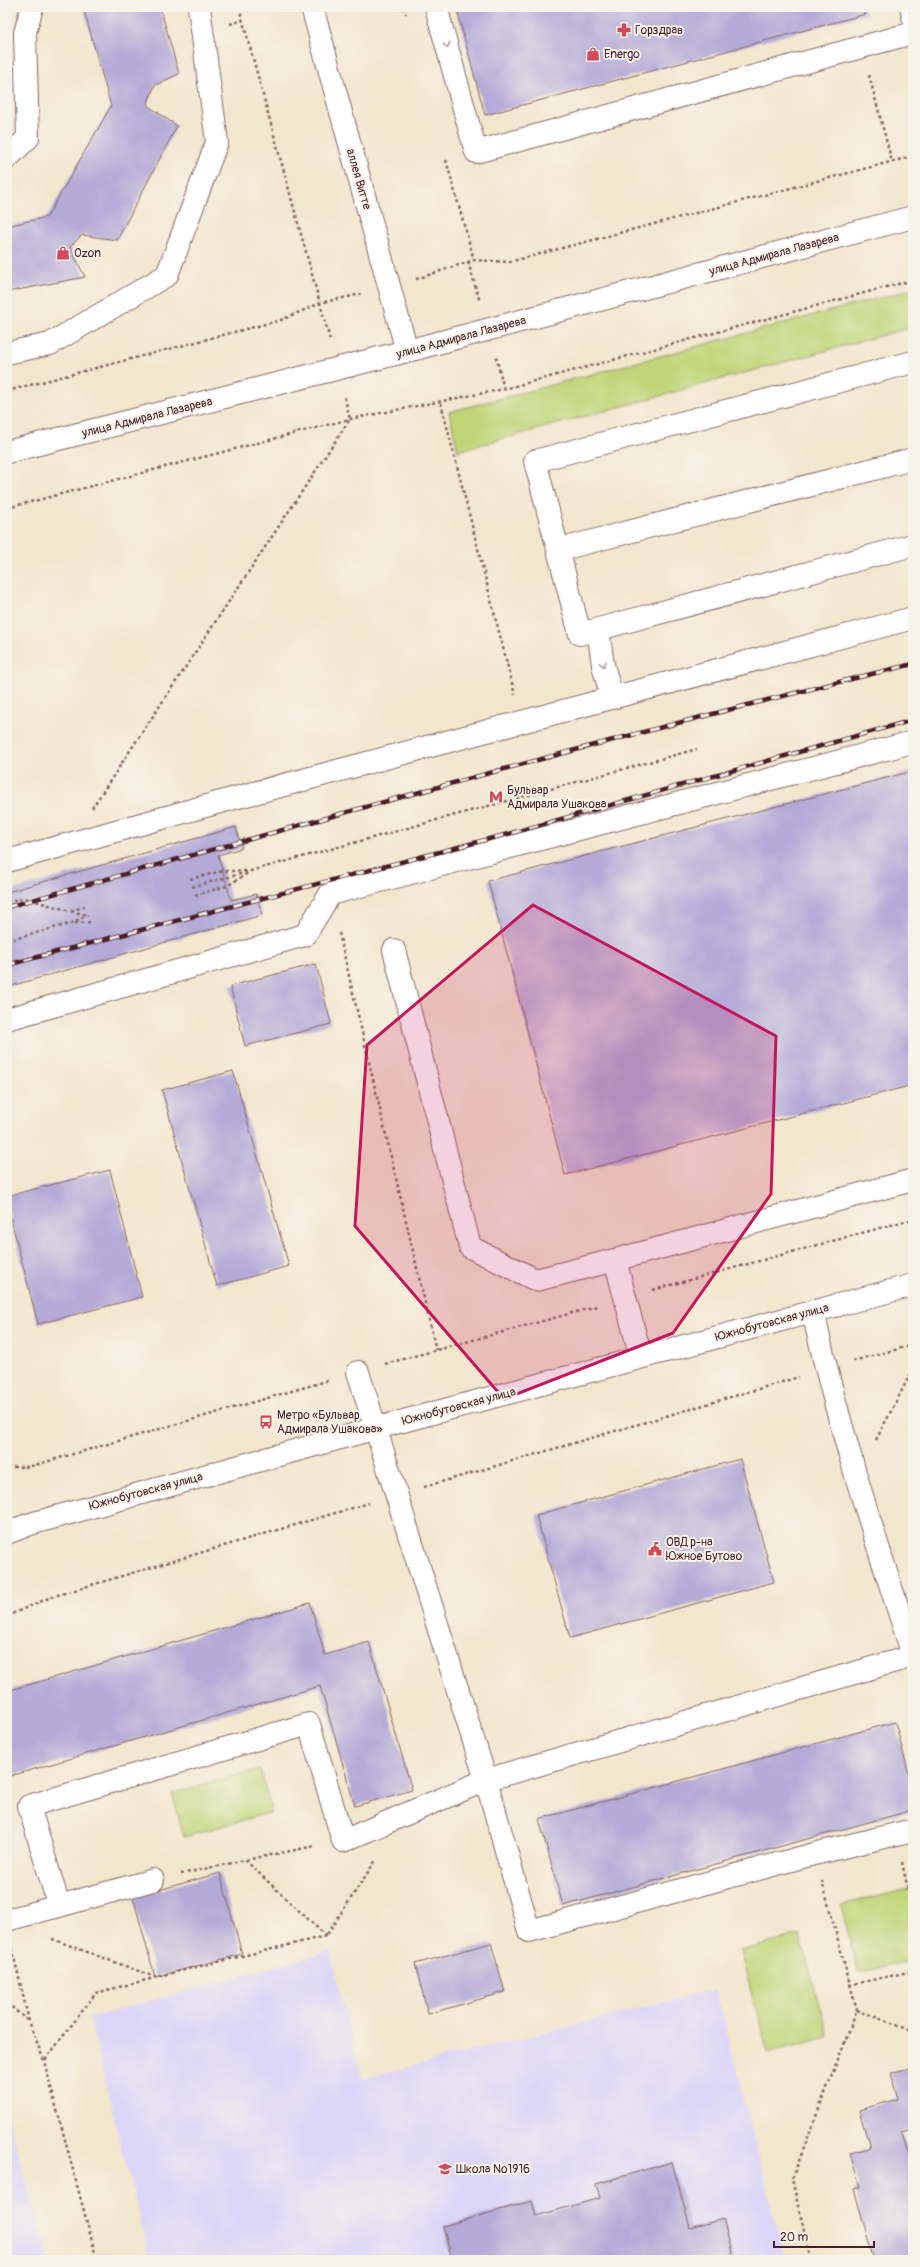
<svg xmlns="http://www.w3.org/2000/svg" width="920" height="2267" font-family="Pangolin,sans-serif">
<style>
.built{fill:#dbd6f7}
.green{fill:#bfd578;stroke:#847a52}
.building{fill:#b3aad7}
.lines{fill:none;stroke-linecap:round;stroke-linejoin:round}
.minor-casing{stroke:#856564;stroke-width:24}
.path{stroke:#856564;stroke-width:2.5;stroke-dasharray:3 3;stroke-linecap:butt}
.minor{stroke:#fff;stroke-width:22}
.rail-casing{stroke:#4a1f2b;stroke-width:4.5}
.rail{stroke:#f7f3e8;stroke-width:3;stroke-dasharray:9;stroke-linecap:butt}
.oneway{stroke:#ae9aa0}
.marked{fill:#c2185b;fill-opacity:0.2;stroke:#c2185b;stroke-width:3;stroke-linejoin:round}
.labels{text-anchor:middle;stroke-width:4;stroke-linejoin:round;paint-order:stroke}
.poi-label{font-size:12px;fill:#4a1f2b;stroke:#f7f3e8;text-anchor:start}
.street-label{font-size:12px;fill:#4a1f2b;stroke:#f7f3e8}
</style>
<rect width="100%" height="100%" fill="#f7f3e8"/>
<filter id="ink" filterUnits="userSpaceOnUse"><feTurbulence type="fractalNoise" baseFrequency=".025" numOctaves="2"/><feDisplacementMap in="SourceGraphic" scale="8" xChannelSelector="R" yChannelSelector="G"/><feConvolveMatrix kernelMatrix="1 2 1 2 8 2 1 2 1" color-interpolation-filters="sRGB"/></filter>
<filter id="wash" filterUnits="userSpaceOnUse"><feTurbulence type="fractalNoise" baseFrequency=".012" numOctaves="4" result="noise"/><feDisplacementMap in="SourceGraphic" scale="16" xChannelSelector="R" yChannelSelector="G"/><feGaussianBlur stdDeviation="0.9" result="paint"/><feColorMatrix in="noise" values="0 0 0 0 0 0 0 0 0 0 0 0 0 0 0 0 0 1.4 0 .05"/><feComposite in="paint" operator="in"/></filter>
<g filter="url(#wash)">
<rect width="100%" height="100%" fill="#f2e6cd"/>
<!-- built -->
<g class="built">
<path d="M 330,1951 L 362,2079 L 716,1989 L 785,2260 L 150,2260 L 89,2018 Z"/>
<path d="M 7,2114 L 49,2260 L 7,2260 Z"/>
</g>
<!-- green -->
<g class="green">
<path d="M 913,289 L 913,327 L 458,451 L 449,412 Z"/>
<path d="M 260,1769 L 272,1812 L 184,1837 L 172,1793 Z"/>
<path d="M 913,1888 L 913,1960 L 858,1973 L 841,1905 Z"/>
<path d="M 800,1935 L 828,2037 L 768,2053 L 740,1951 Z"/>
</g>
<g id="blocks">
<!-- building -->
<g class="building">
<path d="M 83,7 L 160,7 L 179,74 L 155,85 L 147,105 L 177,126 L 117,240 L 82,235 L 70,247 L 85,277 L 7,292 L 7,226 L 47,217 L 111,106 Z"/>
<path d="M 456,7 L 864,7 L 866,14 L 485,115 Z"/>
<path d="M 913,771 L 913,1085 L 565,1175 L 488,881 Z"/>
<path d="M 236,827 L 242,848 L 218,855 L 231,900 L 256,894 L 262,915 L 7,987 L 7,892 Z"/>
<path d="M 316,964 L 331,1024 L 245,1046 L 230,986 Z"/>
<path d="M 233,1071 L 289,1266 L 217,1286 L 162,1090 Z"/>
<path d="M 110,1170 L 142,1297 L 38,1324 L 7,1204 L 7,1196 Z"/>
<path d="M 740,1459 L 774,1582 L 570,1638 L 536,1515 Z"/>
<path d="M 310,1603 L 325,1655 L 369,1642 L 412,1790 L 355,1806 L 320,1686 L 7,1777 L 7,1691 Z"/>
<path d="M 895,1722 L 913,1789 L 913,1810 L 563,1906 L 539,1819 Z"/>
<path d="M 220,1873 L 242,1954 L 155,1977 L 133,1897 Z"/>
<path d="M 491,1943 L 505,1992 L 428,2014 L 415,1964 Z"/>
<path d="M 913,2067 L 913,2129 L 902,2132 L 913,2171 L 913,2260 L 874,2260 L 854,2189 L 860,2187 L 850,2153 L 870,2148 L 859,2110 L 898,2099 L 891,2073 Z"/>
<path d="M 672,2162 L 690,2228 L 723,2219 L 734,2260 L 452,2260 L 443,2226 L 532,2201 L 536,2216 L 600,2198 L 596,2184 Z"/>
</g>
</g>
</g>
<g filter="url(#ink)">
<use href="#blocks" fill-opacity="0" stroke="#856564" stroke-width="1"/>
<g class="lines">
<!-- minor casing -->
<g class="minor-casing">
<g id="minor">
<path d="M 312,7 L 407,351"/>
<path d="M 436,7 L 476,152 L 913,33"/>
<path d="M 911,7 L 913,16"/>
<path d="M 7,158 L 28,138 L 25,33 L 32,7"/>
<path d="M 7,353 L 50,344 L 167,275 L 217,142 L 199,7"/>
<path d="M 913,362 L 535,461 L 580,634 L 913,545"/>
<path d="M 7,452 L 407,351 L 913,217"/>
<path d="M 558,550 L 913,459"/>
<path d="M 598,630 L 603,665 L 612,698"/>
<path d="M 7,861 L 235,798 L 913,618"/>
<path d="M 394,950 L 470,1247 L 536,1280 L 615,1260 L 641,1357"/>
<path d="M 7,1019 L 305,935 L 330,894 L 913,742"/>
<path d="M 615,1260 L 913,1180"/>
<path d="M 813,1311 C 838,1428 876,1541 913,1655"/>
<path d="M 358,1372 L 486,1780 L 529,1931 L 814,1854 L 913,1830"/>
<path d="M 7,1533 L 30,1524 L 377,1428 L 913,1285"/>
<path d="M 59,1906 L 153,1880"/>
<path d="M 7,1920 L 59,1906 L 29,1806 L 309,1724 L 343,1841 L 486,1780 L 913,1656"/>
</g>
</g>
<!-- path -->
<g class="path">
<path d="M 239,7 L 330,340"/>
<path d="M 404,7 L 406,14"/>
<path d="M 230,24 L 243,20"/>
<path d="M 869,75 L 892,162"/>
<path d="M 446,160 L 474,260"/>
<path d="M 468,262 L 480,302"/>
<path d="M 416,279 L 474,260 L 509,262 L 913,156"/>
<path d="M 496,357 L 504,389"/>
<path d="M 7,391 L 281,320 L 320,303 L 361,294"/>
<path d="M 441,403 L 515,695"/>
<path d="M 7,508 L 350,419 L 504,389 L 913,280"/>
<path d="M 92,808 L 350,419 L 344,395"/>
<path d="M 190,879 L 223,871 L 247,871"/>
<path d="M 192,887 L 697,749"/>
<path d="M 195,895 L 227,886 L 248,873"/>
<path d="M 7,901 L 25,898 L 70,911 L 86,906"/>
<path d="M 71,911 L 87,915"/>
<path d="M 75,923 L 91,922"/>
<path d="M 339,933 L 436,1350"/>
<path d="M 7,941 L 72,923 L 88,915"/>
<path d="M 653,1290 L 913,1219"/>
<path d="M 853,1361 L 913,1345"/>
<path d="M 385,1364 L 598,1306"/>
<path d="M 876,1440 L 913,1369"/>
<path d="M 7,1467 L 28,1467 L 330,1380"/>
<path d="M 424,1487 L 799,1377"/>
<path d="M 7,1616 L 51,1597 L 369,1503"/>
<path d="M 246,1860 L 315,1846"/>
<path d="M 902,1862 L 908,1890"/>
<path d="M 181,1874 L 245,1860 L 326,1936"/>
<path d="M 52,1939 L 155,1977 L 326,1936 L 376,1860"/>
<path d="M 12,1948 L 29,2021 L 44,2061 L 97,2260"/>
<path d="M 849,1985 L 913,1971"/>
<path d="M 7,2003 L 28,2021"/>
<path d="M 857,2010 L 913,2031"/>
<path d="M 45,2060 L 96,1993 L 154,1978"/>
<path d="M 811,2260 L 792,2179 L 857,2010 L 822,1881"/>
</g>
<!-- minor -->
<use href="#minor" class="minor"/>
<!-- rail casing -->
<g class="rail-casing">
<g id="rail">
<path d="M 7,907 C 308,823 609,737 913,664"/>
<path d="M 7,965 L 508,834 L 913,720"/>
</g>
</g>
<!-- rail -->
<use href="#rail" class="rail"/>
</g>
<!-- one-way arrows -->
<defs><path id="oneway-chevron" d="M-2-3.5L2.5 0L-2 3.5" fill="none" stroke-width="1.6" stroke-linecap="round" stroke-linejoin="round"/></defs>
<g class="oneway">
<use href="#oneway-chevron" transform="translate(447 45) rotate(74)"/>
<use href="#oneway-chevron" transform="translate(603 664) rotate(78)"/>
</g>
</g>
<!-- marked area -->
<path class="marked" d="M 533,905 L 776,1036 L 771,1194 L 673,1333 L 504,1399 L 355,1226 L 367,1045 Z"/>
<!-- icons -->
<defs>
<g id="pharmacy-bare" transform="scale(1.08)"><path d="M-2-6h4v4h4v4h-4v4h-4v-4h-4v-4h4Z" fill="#d1495b" stroke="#f7f3e8" stroke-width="2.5" paint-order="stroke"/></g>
<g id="shop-bare" transform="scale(1.08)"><path d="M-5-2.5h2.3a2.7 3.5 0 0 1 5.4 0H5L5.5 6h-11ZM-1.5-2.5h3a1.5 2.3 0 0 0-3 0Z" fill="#d1495b" stroke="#f7f3e8" stroke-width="2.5" paint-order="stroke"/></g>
<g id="metro-bare" transform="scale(1.08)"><path d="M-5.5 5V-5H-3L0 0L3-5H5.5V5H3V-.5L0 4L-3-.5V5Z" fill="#d1495b" stroke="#f7f3e8" stroke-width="2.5" paint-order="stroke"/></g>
<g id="bus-bare" transform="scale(1.08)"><path d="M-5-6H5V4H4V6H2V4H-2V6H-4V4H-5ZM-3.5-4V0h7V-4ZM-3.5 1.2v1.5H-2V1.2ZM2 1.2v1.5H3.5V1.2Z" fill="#d1495b" stroke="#f7f3e8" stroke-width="2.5" paint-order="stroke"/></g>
<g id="civic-bare" transform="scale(1.08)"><path d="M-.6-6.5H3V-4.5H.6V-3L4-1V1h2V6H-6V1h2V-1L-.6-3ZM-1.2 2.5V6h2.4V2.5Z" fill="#d1495b" stroke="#f7f3e8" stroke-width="2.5" paint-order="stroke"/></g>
<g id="school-bare" transform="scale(1.08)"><path d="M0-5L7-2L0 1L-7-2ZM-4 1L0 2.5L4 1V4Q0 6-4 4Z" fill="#d1495b" stroke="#f7f3e8" stroke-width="2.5" paint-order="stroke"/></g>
</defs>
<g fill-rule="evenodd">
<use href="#pharmacy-bare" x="624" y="30"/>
<use href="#shop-bare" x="593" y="54"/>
<use href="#shop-bare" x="63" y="253"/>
<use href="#metro-bare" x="496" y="797"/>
<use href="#bus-bare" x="266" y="1422"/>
<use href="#civic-bare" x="655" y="1549"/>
<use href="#school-bare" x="445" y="2169"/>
</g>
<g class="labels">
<!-- poi labels -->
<g class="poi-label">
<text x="635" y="34">Горздрав</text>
<text x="604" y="58">Energo</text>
<text x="74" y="257">Ozon</text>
<text x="507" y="794">Бульвар<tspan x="507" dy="14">Адмирала Ушакова</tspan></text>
<text x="277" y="1419">Метро «Бульвар<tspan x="277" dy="14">Адмирала Ушакова»</tspan></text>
<text x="666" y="1546">ОВД р-на<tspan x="666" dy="14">Южное Бутово</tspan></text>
<text x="456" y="2173">Школа №1916</text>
</g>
<!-- street labels -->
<g class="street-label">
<text transform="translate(359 179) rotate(74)" y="4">аллея Витте</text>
<text transform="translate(774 254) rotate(-15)" y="4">улица Адмирала Лазарева</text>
<text transform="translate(461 337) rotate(-15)" y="4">улица Адмирала Лазарева</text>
<text transform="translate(147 417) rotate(-14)" y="4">улица Адмирала Лазарева</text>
<text transform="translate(772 1322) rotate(-15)" y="4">Южнобутовская улица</text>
<text transform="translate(459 1406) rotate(-15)" y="4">Южнобутовская улица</text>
<text transform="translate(146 1491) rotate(-15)" y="4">Южнобутовская улица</text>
</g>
</g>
<!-- margin -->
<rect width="920" height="2267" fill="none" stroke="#f7f3e8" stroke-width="24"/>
<!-- scale -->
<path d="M774 2241v6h100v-6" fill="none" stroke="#4a1f2b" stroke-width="2"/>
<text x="780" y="2241" font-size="12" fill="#4a1f2b" stroke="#f7f3e8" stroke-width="3" paint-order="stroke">20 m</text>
</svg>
